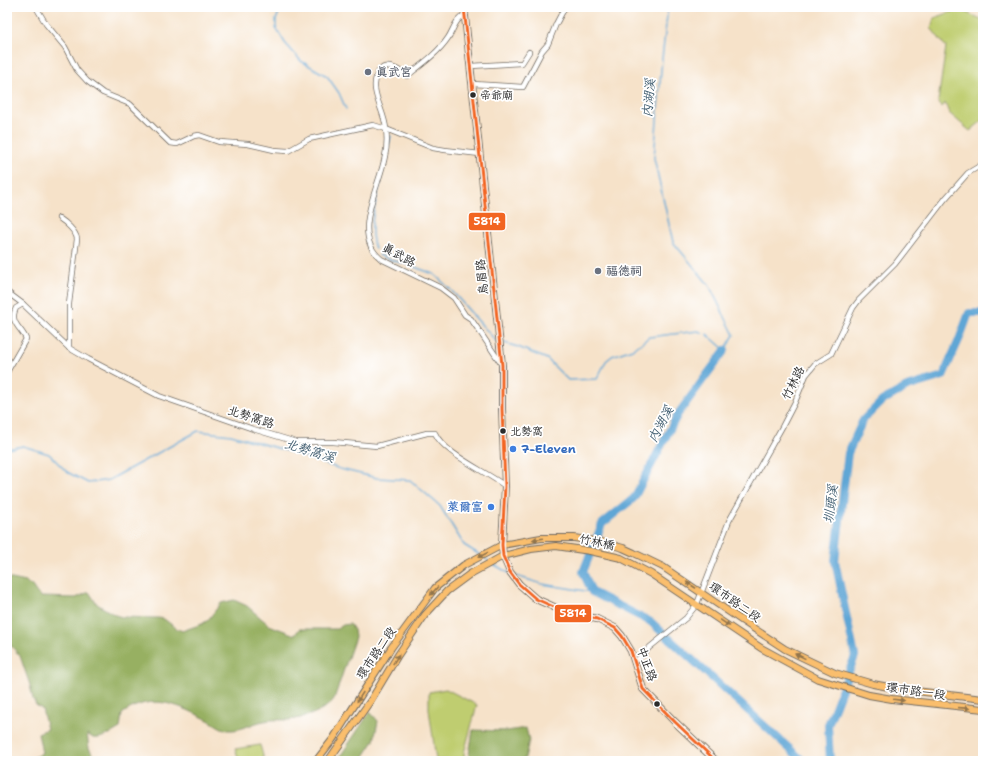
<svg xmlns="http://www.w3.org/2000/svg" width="990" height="768" font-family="'Shantell Sans','LXGW WenKai TC',sans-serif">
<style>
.green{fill:#bfcd70;stroke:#757c4e}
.forest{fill:#97b062;stroke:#616e46}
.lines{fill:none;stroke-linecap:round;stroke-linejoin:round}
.stream{stroke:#5ea6d5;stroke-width:1.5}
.river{stroke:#5ea6d5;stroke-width:8}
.minor-casing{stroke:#726b62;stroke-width:6}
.major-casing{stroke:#726b62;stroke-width:8}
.minor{stroke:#fff;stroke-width:4.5}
.major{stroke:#fabe6d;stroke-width:6}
.bus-1-casing{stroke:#fff;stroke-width:6}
.bus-1{stroke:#f26522;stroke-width:3}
.oneway{fill:#92744c}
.worship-dot{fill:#6b7280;stroke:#fff;stroke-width:1.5}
.bus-dot{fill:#2b2b2b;stroke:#fff;stroke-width:1.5}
.shop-dot{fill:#3f7fe0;stroke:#fff;stroke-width:1.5}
.labels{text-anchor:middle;stroke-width:3.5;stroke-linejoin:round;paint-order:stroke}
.bus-label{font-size:11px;fill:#2b2b2b;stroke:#fff;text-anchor:start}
.worship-label{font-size:12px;font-weight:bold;fill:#5b616d;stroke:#fff;text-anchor:start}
.street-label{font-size:12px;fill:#2b2b2b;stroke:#fff}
.shop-label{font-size:12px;font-weight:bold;fill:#366cbe;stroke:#fff;text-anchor:start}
.water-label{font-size:13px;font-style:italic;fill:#3f5c6f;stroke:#fff}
.line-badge{stroke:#fff;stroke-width:1.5}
.badge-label{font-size:11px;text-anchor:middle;font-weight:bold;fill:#fff}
</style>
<rect width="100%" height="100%" fill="#fff"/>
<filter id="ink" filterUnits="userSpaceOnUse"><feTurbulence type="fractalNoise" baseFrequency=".025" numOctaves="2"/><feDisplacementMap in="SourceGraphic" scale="8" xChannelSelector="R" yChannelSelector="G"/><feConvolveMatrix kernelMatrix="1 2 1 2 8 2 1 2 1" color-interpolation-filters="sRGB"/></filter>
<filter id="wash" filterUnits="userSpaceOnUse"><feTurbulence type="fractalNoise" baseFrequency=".012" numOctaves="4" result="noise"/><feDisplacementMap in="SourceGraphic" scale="16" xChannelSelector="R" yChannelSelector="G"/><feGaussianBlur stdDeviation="0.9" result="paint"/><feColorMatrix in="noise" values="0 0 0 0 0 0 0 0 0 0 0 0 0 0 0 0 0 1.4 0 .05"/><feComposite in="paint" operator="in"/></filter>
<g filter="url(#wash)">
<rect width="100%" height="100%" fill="#f6e2c9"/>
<!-- green -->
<g class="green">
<path d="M 960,9 L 983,21 L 983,120 L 970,131 L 949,113 L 945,103 L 942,107 L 938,101 L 946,47 L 931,28 L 934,18 Z"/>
<path d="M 446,689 L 477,705 L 464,753 L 465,761 L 436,760 L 429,709 L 429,692 Z"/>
<path d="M 260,745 L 264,759 L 262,761 L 239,761 L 235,749 Z"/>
</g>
<!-- forest -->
<g class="forest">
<path d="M 7,578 L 26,582 L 32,586 L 36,592 L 41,597 L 76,598 L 89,592 L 97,604 L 115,615 L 122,617 L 158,618 L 164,619 L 176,628 L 182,631 L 202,624 L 208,620 L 221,603 L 234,600 L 247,606 L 269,625 L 295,635 L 299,629 L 337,629 L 343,625 L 350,624 L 354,630 L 355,637 L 334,699 C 326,711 302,719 288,720 C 280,720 273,719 264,721 C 252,723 241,731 229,730 C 223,730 215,724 210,721 C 181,706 152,691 122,714 L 120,728 C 113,732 101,740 93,738 C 91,737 89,735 87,734 L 89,748 L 96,761 L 27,761 L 42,753 L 38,733 L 47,729 L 42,709 L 36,705 L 33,699 L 30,685 L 20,656 L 7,641 Z"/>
<path d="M 370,712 L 378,721 L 374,741 L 364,756 L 367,761 L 337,761 Z"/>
<path d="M 526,728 L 529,740 L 525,758 L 521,761 L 468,761 L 473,730 L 507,731 Z"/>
</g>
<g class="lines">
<!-- stream -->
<g class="stream">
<path d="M 281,7 L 276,20 L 276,28 L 285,43 L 301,61 L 327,76 L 339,93 L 346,109"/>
<path d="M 668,7 L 662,59 L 654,158 L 673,242 L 709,285 L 734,335 L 725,350 L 707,334"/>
<path d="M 389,144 L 391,136"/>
<path d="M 375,249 C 367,226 376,202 381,179"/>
<path d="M 379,255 L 391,260 L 409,265 L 434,274 L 451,290 L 495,340 L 497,341"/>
<path d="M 501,342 L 518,347 L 547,359 L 568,380 L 597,379 L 606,361 L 612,356 L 635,348 L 649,337 L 698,331 L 703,333"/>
<path d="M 7,449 L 23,446 L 49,454 L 67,472 L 88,483 L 109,480 L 198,431 L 231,435 L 291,452 L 340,469 L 377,478 L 410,480 L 440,506 L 464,545 L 480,555"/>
<path d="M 483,557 L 490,562"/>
<path d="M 493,564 L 509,573"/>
<path d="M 516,576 L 542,584 L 592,592"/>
</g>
<!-- river -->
<g class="river">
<path d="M 725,350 L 678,414 L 634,498 L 602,524 L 583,572 L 592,592 L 651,622 L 803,761"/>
<path d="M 830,761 L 828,725 L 855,656 L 835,561 L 848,453 L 863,420 L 882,401 L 907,387 L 943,376 L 959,340 L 969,313 L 983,313"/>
</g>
</g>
</g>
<g filter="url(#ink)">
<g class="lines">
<!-- minor casing -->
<g class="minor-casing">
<g id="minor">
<path d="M 36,7 L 46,24 L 65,47 L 77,70 L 87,81 L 103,93 L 130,104 L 170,143 L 177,144 L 194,136 L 199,135 L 219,142 L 248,144 L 274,150 L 288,151 L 309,139 L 373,125 L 386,129 L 433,148 L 445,150 L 480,154"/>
<path d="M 466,14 C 455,19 454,29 448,38 C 438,53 421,65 407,76 C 401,71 393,66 385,67 C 381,68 380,70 378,73 C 368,90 385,111 386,129 C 387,137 387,148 385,156 C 380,187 350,234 381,259 L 441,288 L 454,298 L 465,315 L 471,319 L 482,335 L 502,365"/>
<path d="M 471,66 L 522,63 L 529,52"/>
<path d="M 473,84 L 523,87 L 542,51 L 548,44 L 556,24 L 565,7"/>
<path d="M 59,218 C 65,222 76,231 77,239 L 69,304 L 69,348"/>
<path d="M 7,292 L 23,304 L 69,348 L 88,359 L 159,396 L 253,429 L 296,442 L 333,442 L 377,446 L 427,433 L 435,433 C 443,453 487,472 505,486"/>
<path d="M 7,372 L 26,339 C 21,327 9,323 16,308 L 23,304"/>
<path d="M 635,662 L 650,647 L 686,618 L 697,604 L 729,521 L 782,427 L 795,402 L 806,375 L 815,364 L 831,354 L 853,308 L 859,300 L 895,264 L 945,199 L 968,173 L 983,164"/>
</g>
</g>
<!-- major casing -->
<g class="major-casing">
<g id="major">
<path d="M 464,7 L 502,365 L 502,409 L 505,486 L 502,545 L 503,556 L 510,572 L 519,584 L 536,599 L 563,611 L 597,619 L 615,628 L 622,636 L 631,651 L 643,689 L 675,722 L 716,761"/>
<path d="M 316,761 L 333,739 L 391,648 L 435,588 L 464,565 L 502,545 L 541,538 L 574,538 L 602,542 L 623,548 L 634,553 L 663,567 L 744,622 L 785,649 L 835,673 L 873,684 L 899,689 L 983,699"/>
<path d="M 328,761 L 371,700 L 398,655 L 425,615 L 447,591 L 470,574 L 503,556 L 531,549 L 556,546 L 590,551 L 621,558 L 651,574 L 761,648 L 818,679 L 869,695 L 892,699 L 983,709"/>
</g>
</g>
<!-- minor -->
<use href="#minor" class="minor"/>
<!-- major -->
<use href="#major" class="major"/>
<!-- bus-1 casing -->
<g class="bus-1-casing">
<path id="bus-1" d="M 464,7 L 502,365 L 502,409 L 505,486 L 502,545 L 503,556 L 510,572 L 519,584 L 536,599 L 563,611 L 597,619 L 615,628 L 622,636 L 631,651 L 643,689 L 675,722 L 716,761"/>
</g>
<!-- bus-1 -->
<use href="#bus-1" class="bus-1"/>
</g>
<!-- one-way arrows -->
<defs><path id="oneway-solid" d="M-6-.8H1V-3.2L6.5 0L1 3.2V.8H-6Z"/></defs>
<g class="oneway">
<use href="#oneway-solid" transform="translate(538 539) rotate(173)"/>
<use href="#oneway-solid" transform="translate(483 555) rotate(153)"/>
<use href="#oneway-solid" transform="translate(691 585) rotate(-147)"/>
<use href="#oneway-solid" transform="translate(434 591) rotate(131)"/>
<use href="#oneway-solid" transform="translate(725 623) rotate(34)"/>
<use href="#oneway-solid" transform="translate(800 656) rotate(-154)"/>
<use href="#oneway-solid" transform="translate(396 659) rotate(-58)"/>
<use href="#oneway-solid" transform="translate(360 697) rotate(123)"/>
<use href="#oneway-solid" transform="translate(899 700) rotate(7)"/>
<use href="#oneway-solid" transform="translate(964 708) rotate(5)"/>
</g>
</g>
<!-- markers -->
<g class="worship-dot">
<circle cx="368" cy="72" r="4"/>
<circle cx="598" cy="271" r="4"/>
</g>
<g class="bus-dot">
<circle cx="473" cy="95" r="3.5"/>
<circle cx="503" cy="431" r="3.5"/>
<circle cx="657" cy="704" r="3.5"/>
</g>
<g class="shop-dot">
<circle cx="513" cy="449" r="4"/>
<circle cx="491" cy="507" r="4"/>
</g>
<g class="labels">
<!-- bus labels -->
<g class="bus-label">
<text x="480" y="99">帝爺廟</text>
<text x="510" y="435">北勢窩</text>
</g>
<!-- worship labels -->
<g class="worship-label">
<text x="376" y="76">真武宮</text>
<text x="606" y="275">福德祠</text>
</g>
<!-- street labels -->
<g class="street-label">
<text transform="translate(399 255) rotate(29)" y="4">真武路</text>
<text transform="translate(482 277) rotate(-96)" y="4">烏眉路</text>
<text transform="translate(793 383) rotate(-63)" y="4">竹林路</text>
<text transform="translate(251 417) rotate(18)" y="4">北勢窩路</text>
<text transform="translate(597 542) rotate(12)" y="4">竹林橋</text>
<text transform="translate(735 602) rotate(35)" y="4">環市路二段</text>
<text transform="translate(376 653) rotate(-56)" y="4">環市路二段</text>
<text transform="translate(647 664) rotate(70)" y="4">中正路</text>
<text transform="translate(916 691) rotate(8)" y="4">環市路一段</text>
</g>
<!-- shop labels -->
<g class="shop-label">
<text x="521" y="453">7-Eleven</text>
<text x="483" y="511" text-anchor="end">萊爾富</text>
</g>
<!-- water labels -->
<g class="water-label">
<text transform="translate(648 98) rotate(-85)" y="5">內湖溪</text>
<text transform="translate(660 424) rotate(-62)" y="5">內湖溪</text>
<text transform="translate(310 450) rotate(17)" y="5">北勢窩溪</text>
<text transform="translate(830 504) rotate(-83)" y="5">圳頭溪</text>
</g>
</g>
<g class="line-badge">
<rect x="468" y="212" width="38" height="19" rx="4" fill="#f26522"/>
<rect x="554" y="604" width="38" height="19" rx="4" fill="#f26522"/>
</g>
<g class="badge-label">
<text x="487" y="225">5814</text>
<text x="573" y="617">5814</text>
</g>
<!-- margin -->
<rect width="990" height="768" fill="none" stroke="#fff" stroke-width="24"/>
</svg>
